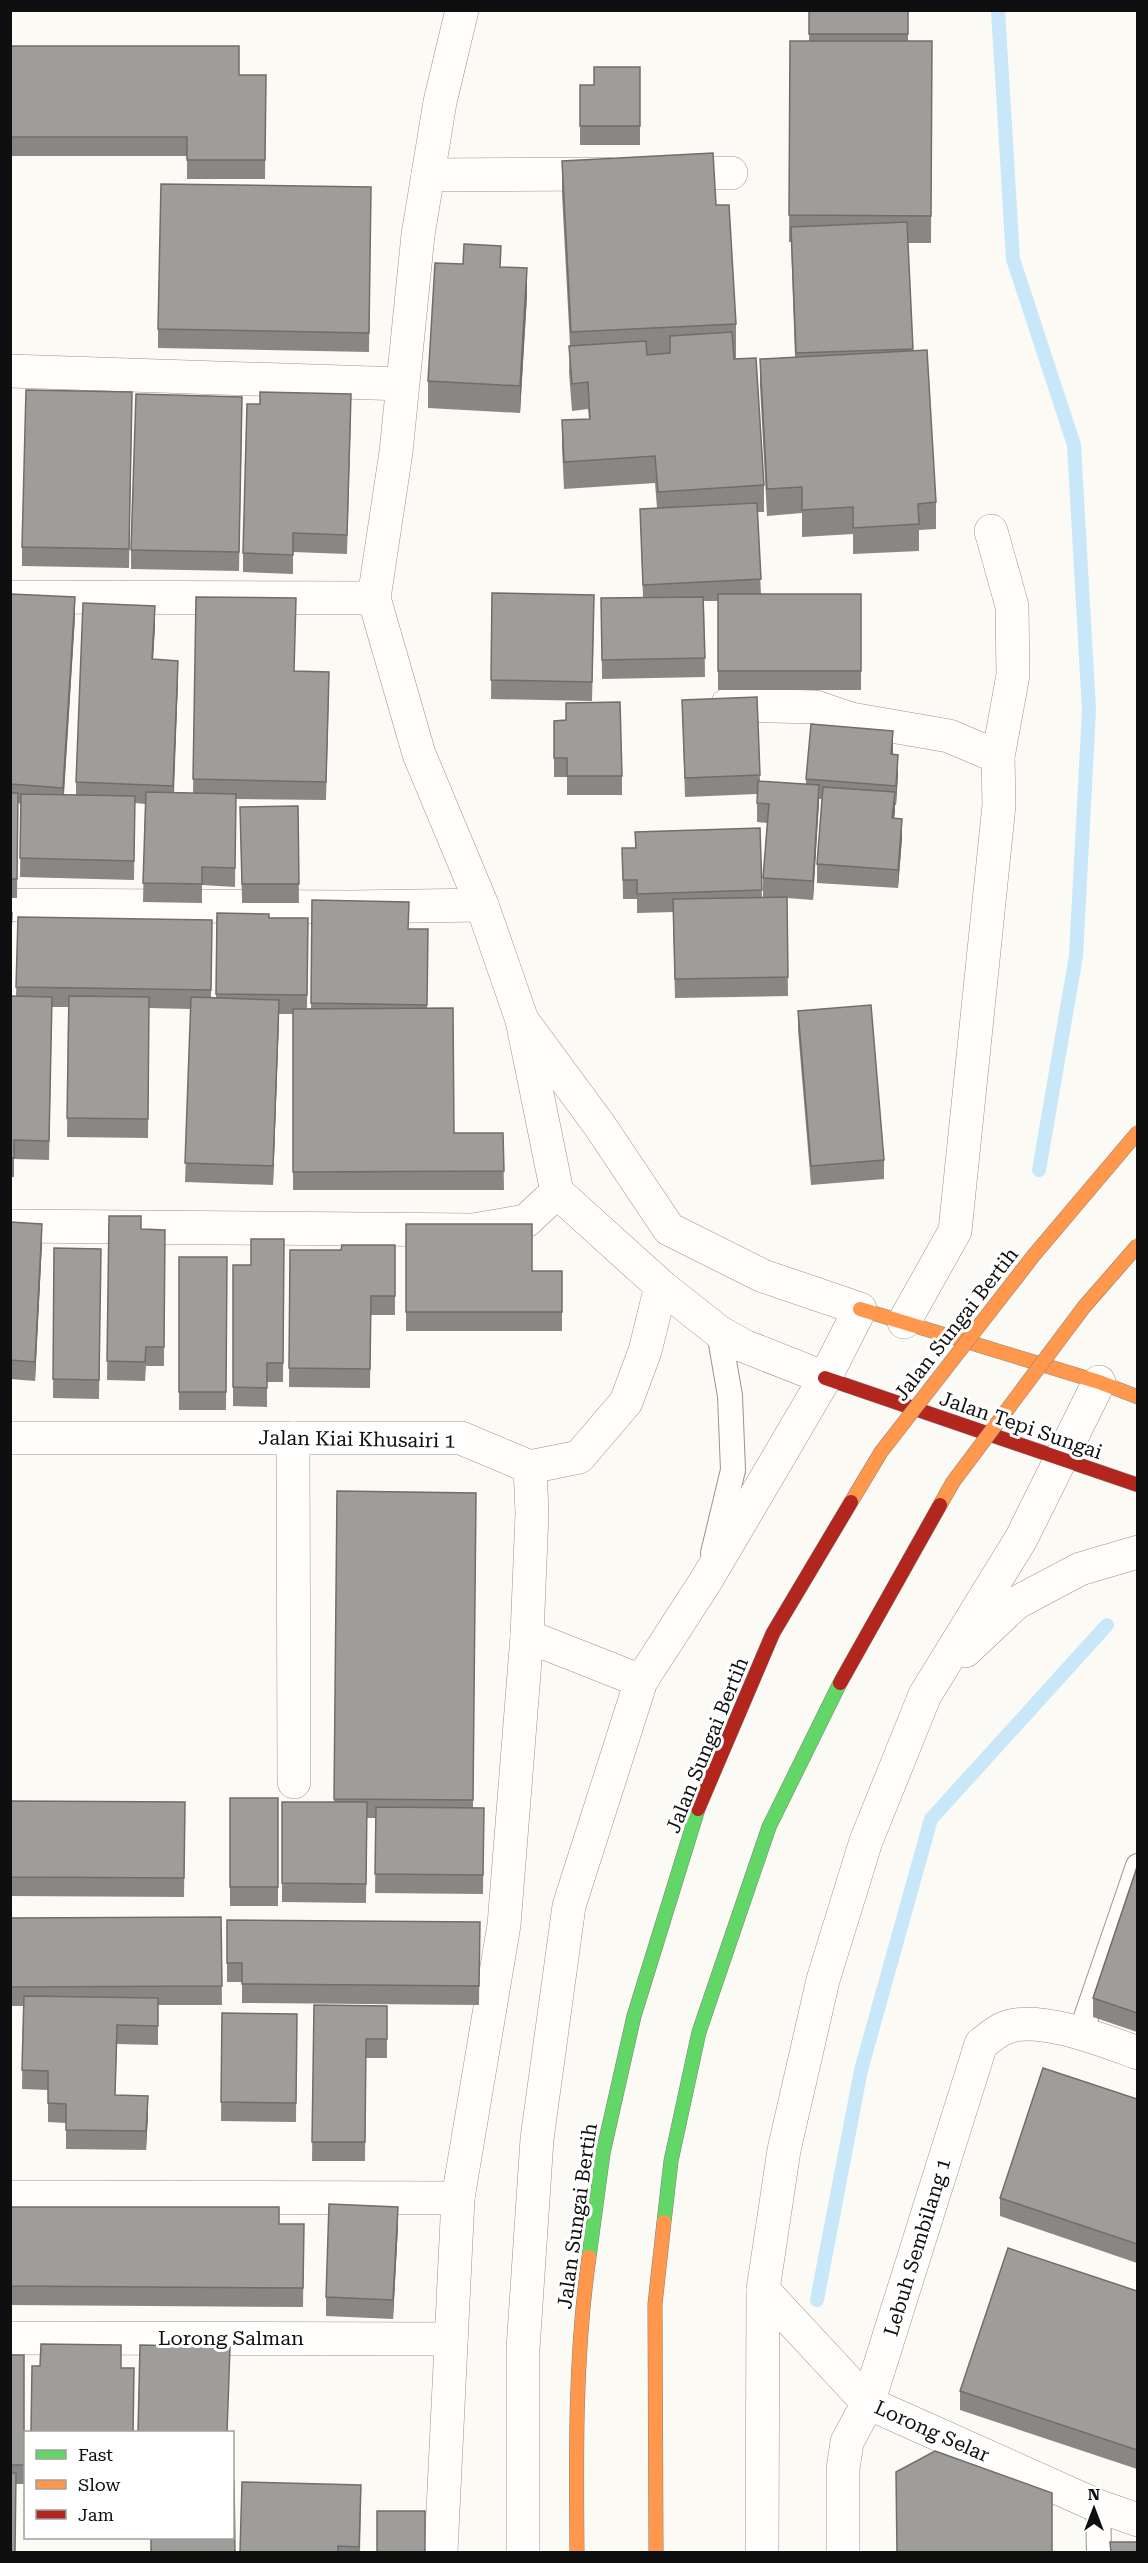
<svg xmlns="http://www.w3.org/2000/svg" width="1148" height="2563" font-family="'Roboto Serif',serif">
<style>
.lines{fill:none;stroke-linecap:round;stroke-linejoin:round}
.stream{stroke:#c8e7f9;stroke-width:14}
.lane-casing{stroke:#969592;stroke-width:26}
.street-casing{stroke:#969592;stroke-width:34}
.slow-casing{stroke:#8c8b89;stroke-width:15}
.jam-casing{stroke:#8c8b89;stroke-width:15}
.lane{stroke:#fffefd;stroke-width:24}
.street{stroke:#fffefd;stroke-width:33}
.slow{stroke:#ff974d;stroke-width:14}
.jam{stroke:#b3261e;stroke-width:14}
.fast-bridge-casing{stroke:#83827f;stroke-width:15;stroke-linecap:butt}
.slow-bridge-casing{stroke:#83827f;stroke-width:15;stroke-linecap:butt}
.jam-bridge-casing{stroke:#83827f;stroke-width:15;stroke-linecap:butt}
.fast-bridge{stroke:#63d668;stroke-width:14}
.slow-bridge{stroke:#ff974d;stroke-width:14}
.jam-bridge{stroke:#b3261e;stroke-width:14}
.wall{fill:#898784}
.shaded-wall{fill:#6f6e6b}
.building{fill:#9f9d99;stroke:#6f6e6b;stroke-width:1.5}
.labels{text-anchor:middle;stroke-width:6;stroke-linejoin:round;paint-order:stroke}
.street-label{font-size:20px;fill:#0f0f0f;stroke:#fff}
</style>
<rect width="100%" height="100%" fill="#fcfaf4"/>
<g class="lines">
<!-- stream -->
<g class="stream">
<path d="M 998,10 L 1013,259 L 1074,445 L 1089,710 L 1076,956 L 1039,1170"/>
<path d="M 817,2300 L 861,2070 L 931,1819 L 1107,1625"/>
</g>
<!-- lane casing -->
<g class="lane-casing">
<g id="lane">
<path d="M 713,1553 L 733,1470 L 730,1396 L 719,1332"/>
<path d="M 1081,2032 L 1138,1866"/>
<path d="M 1098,2506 L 1099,2552"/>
</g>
</g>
<!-- street casing -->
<g class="street-casing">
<g id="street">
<path d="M 462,10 L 440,102 L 418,235 L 396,452 L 374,598 L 419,754 L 482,905 L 522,1020 L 557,1192 L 661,1286 L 719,1332 L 744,1346 L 825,1378"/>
<path d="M 670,173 L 731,173"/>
<path d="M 428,175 L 607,174"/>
<path d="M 10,371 L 402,384"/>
<path d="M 10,597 L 374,598"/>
<path d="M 727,705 L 816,707 L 851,719 L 949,736 L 998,757"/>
<path d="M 10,905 L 351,907 L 482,905"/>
<path d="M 522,1020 L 600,1126 L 669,1229 L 763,1276 L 860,1309 L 825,1378 L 707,1579 L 641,1681 L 569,1906 L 537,2139 L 523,2349 L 523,2552"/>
<path d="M 10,1226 L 473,1230 L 526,1221 L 557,1192"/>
<path d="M 904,1322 L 955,1231 L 999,805 L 998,757 L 1013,675 L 1012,606 L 991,531"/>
<path d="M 10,1438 L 461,1438 L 530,1467 L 532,1513 L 527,1636 L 504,1925 L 458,2198 L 441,2552"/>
<path d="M 293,1438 L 294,1782"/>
<path d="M 530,1467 L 579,1457 L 626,1402 L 645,1351 L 661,1286"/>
<path d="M 527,1636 L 641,1681"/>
<path d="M 965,1651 L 1016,1603 L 1080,1569 L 1138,1552"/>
<path d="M 10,2197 L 458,2198"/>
<path d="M 763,2290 L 868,2403 L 1098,2506 L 1138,2520"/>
<path d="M 10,2338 L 451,2339"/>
<path d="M 762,2552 L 763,2290 L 784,2150 L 823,1980 L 866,1841 L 925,1695 L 1021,1539 L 1099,1382"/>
<path d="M 843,2552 L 843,2469 L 847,2442 L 868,2403 L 981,2044 C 988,2039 996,2031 1005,2028 C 1038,2014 1105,2041 1138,2053"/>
</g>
</g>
<!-- slow casing -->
<g class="slow-casing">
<path id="slow" d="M 860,1309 L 1099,1382 L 1138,1397"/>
</g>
<!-- jam casing -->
<g class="jam-casing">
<path id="jam" d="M 825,1378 L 1138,1485"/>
</g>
<!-- lane -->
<use href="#lane" class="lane"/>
<!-- street -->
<use href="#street" class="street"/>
<!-- slow -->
<use href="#slow" class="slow"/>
<!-- jam -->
<use href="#jam" class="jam"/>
<!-- fast-bridge casing -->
<g class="fast-bridge-casing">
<g id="fast-bridge">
<path d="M 664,2222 L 671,2161 L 699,2032 L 769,1827 L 840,1683"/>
<path d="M 589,2257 L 603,2153 L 634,2016 L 698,1809"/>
</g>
</g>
<!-- slow-bridge casing -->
<g class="slow-bridge-casing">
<g id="slow-bridge">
<path d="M 851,1502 L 881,1452 L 1034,1255 L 1138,1132"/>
<path d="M 940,1505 L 953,1482 L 1084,1307 L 1138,1245"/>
<path d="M 577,2552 C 576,2454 575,2354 589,2257"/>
<path d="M 656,2552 L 655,2304 L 664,2222"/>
</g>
</g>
<!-- jam-bridge casing -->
<g class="jam-bridge-casing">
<g id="jam-bridge">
<path d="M 840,1683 L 940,1505"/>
<path d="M 698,1809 L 773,1633 L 851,1502"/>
</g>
</g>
<!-- fast-bridge -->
<use href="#fast-bridge" class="fast-bridge"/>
<!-- slow-bridge -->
<use href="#slow-bridge" class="slow-bridge"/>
<!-- jam-bridge -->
<use href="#jam-bridge" class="jam-bridge"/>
</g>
<!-- wall -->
<g class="wall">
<path d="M 809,10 L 908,10 L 908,41 L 932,41 L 931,243 L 908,243 L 913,351 L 936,502 L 936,529 L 919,530 L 919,551 L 853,554 L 853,534 L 802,537 L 802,513 L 767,516 L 760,386 L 760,359 L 795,357 L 791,242 L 789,242 L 790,41 L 809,41 Z"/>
<path d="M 10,46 L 239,75 L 266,75 L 265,179 L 187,179 L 187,156 L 10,156 Z"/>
<path d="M 640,67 L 640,145 L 580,145 L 580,85 L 594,85 Z"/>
<path d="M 562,161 L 716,205 L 736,324 L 736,358 L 734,358 L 764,485 L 764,512 L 757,512 L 761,594 L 861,594 L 861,690 L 718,690 L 718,601 L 704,601 L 705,677 L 602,679 L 601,598 L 643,598 L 640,509 L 657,508 L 655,483 L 564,489 L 562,447 L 562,420 L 589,419 L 588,409 L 572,411 L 569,372 L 570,346 L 562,194 Z"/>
<path d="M 371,187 L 369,352 L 158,348 L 158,329 Z"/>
<path d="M 501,267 L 527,295 L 520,413 L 428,408 L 428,381 Z"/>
<path d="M 132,411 L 129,568 L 22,566 L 22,547 Z"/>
<path d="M 351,413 L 347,554 L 293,552 L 293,574 L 243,572 L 243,553 Z"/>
<path d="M 242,416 L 239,571 L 131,569 L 131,550 Z"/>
<path d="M 492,593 L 594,614 L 592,701 L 491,699 Z"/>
<path d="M 11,594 L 75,616 L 64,795 L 76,795 L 76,782 L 155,625 L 153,659 L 178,680 L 174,793 L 193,793 L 196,597 L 295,671 L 329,691 L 326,800 L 236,799 L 235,887 L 202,885 L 202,903 L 143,902 L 145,804 L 135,803 L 134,880 L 20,877 L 21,804 L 18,803 L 17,898 L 10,898 Z"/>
<path d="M 757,697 L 760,781 L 806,784 L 806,779 L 893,750 L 893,754 L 898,774 L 896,805 L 895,805 L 894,818 L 902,838 L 898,888 L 817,883 L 817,864 L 822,799 L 819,799 L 813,900 L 787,898 L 788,996 L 675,998 L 673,912 L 637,913 L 637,899 L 623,899 L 622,848 L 635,848 L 635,832 L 760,828 L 762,898 L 775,897 L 763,897 L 763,878 L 767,823 L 757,822 L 757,794 L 685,797 L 682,700 Z"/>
<path d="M 554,721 L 622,776 L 622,795 L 567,795 L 567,777 L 554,777 Z"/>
<path d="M 298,806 L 299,903 L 242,903 L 240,807 Z"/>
<path d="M 312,900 L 409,929 L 428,929 L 427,1008 L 454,1133 L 503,1133 L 504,1190 L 293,1190 L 293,1014 L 279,1014 L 273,1185 L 185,1182 L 191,1009 L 149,1008 L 148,1138 L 67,1137 L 68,1007 L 52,1007 L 49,1160 L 14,1159 L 14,1177 L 10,1177 L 10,996 L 16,996 L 18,917 L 212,920 L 211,998 L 216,998 L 217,913 L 269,918 L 308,918 L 307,1009 L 311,1009 Z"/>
<path d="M 798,1011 L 884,1160 L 884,1179 L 811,1185 L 798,1030 Z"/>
<path d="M 109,1216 L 141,1229 L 165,1230 L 164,1366 L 146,1366 L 145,1381 L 107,1380 Z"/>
<path d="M 10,1222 L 42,1243 L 35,1381 L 10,1379 Z"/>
<path d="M 406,1224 L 532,1271 L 562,1271 L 562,1331 L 406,1331 Z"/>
<path d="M 284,1239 L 283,1382 L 267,1382 L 267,1407 L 233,1406 L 233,1265 L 251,1265 Z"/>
<path d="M 395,1245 L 395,1315 L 371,1315 L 370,1388 L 289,1387 L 290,1250 L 341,1250 Z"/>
<path d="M 54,1248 L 101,1249 L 99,1399 L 53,1398 Z"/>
<path d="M 179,1257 L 227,1257 L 226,1410 L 179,1410 Z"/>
<path d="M 337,1491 L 476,1493 L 473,1808 L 484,1808 L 483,1894 L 375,1893 L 376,1818 L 367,1818 L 366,1903 L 282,1902 L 282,1802 L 334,1802 Z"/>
<rect x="230" y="1798" width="48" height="108"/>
<path d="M 10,1801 L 185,1802 L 184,1897 L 10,1896 Z"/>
<path d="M 1137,1867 L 1137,2032 L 1093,2017 L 1093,1998 Z"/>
<path d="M 221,1917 L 222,2005 L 158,2005 L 158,2045 L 117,2044 L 115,2095 L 148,2115 L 146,2150 L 66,2149 L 66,2123 L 48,2122 L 48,2090 L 22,2089 L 23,2006 L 10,2006 L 10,1918 Z"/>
<path d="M 227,1920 L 480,1922 L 479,2005 L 242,2003 L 242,1982 L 227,1982 Z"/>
<path d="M 314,2005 L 387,2006 L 387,2058 L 366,2058 L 365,2161 L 312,2161 Z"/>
<path d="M 222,2013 L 297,2014 L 296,2122 L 221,2121 Z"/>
<path d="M 1137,2099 L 1137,2263 L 1000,2216 L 1000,2198 Z"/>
<path d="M 10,2207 L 279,2224 L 304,2224 L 303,2307 L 10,2305 Z"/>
<path d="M 398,2226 L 393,2319 L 326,2316 L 326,2297 Z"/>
<path d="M 1137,2291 L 1137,2469 L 960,2410 L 960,2391 Z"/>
<path d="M 10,2355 L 24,2355 L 24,2484 L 16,2484 L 10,2553 Z"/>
<path d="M 361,2504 L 360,2553 L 240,2553 Z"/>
</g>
<!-- shaded-wall -->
<g class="shaded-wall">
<path d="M 527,268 L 527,295 L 520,413 L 520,386 Z"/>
<path d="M 75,597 L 75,616 L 63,806 L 63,788 Z"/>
<path d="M 155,606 L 155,625 L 152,678 L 152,659 Z"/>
<path d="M 178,661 L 178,680 L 173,805 L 173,786 Z"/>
<path d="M 893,731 L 893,750 L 891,773 L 891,754 Z"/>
<path d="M 898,755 L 898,774 L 896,805 L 896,786 Z"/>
<path d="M 819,785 L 819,803 L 813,900 L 813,881 Z"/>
<path d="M 895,792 L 895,811 L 892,837 L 892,818 Z"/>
<path d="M 902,819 L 902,838 L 898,888 L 898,870 Z"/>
<path d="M 12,913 L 12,932 L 10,969 L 10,950 Z"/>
<path d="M 279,1000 L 279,1019 L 273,1185 L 273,1166 Z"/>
<path d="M 42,1224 L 42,1243 L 35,1381 L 35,1362 Z"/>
<path d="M 148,2096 L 148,2115 L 146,2150 L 146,2131 Z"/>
<path d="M 398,2207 L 398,2226 L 393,2319 L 393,2300 Z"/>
</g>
<!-- building -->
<g class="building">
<rect x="809" y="10" width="99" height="24"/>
<path d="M 790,41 L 932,41 L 931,216 L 789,215 Z"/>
<path d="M 10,46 L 239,46 L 239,75 L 266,75 L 265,160 L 187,160 L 187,137 L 10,137 Z"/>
<path d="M 594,67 L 640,67 L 640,126 L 580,126 L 580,85 L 594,85 Z"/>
<path d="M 713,153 L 716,205 L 729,205 L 736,324 L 571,332 L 562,161 Z"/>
<path d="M 161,184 L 371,187 L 369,333 L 158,329 Z"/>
<path d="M 907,222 L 913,349 L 796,353 L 791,227 Z"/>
<path d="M 464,244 L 501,246 L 500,267 L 527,268 L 520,386 L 428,381 L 435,263 L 463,264 Z"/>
<path d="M 732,332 L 734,359 L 756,358 L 764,485 L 658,492 L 655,456 L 564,462 L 562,420 L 590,419 L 588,382 L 572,384 L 569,346 L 646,341 L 647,355 L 670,353 L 670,336 Z"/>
<path d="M 927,350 L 936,502 L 918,504 L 919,524 L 853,528 L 853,507 L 802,510 L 802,487 L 767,489 L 760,359 Z"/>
<path d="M 26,390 L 132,392 L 129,549 L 22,547 Z"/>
<path d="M 260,392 L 351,394 L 347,535 L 293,533 L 293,555 L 243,553 L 247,404 L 260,404 Z"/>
<path d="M 136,394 L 242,397 L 239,552 L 131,550 Z"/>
<path d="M 757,503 L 761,579 L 643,585 L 640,509 Z"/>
<path d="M 492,593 L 594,595 L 592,682 L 491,680 Z"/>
<path d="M 11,594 L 75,597 L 63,788 L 10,784 Z"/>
<rect x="718" y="594" width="143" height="77"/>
<path d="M 196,597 L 296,598 L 294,671 L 329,672 L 326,782 L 193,779 Z"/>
<path d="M 703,597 L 705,658 L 602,660 L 601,598 Z"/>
<path d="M 83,603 L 155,606 L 152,659 L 178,661 L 173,786 L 76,782 Z"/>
<path d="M 757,697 L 760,775 L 685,778 L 682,700 Z"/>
<path d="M 620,702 L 622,776 L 567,776 L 567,758 L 554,758 L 554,721 L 566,720 L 566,703 Z"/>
<path d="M 811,724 L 893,731 L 891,754 L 898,755 L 896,786 L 806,779 Z"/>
<path d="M 758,781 L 819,785 L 813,881 L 763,878 L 769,804 L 757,803 Z"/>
<path d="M 823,787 L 895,792 L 892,818 L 902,819 L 898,870 L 817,864 Z"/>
<path d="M 146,792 L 236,794 L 235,868 L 202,867 L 202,884 L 143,883 Z"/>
<path d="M 10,793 L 18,793 L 17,879 L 10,879 Z"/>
<path d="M 21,794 L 135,796 L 134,861 L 20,858 Z"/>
<path d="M 298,806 L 299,884 L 242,884 L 240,807 Z"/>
<path d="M 760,828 L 762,890 L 637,894 L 637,880 L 623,880 L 622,848 L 636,848 L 635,832 Z"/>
<path d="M 787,897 L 788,977 L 675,979 L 673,899 Z"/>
<path d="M 312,900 L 409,902 L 408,929 L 428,929 L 427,1005 L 311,1003 Z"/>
<path d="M 10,913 L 12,913 L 10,950 Z"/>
<path d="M 217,913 L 269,914 L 269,918 L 308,918 L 307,995 L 216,994 Z"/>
<path d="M 18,917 L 212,920 L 211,990 L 16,987 Z"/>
<path d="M 10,996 L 52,997 L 49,1141 L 14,1140 L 14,1158 L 10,1158 Z"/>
<path d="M 69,996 L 149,997 L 148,1119 L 67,1118 Z"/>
<path d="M 191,997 L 279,1000 L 273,1166 L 185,1163 Z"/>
<path d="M 871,1005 L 884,1160 L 811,1166 L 798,1011 Z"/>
<path d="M 453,1008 L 454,1133 L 503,1133 L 504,1171 L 293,1172 L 293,1009 Z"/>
<path d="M 109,1216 L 141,1216 L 141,1229 L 165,1230 L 164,1347 L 146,1347 L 145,1362 L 107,1361 Z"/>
<path d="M 10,1222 L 42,1224 L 35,1362 L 10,1360 Z"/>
<path d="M 406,1224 L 532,1224 L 532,1271 L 562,1271 L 562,1312 L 406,1312 Z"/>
<path d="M 251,1239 L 284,1239 L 283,1363 L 267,1363 L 267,1388 L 233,1387 L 233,1265 L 251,1265 Z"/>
<path d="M 342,1245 L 395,1245 L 395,1296 L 371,1296 L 370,1369 L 289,1368 L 290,1250 L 341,1250 Z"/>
<path d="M 54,1248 L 101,1249 L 99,1380 L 53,1379 Z"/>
<path d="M 179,1257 L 227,1257 L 226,1392 L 179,1392 Z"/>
<path d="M 337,1491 L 476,1493 L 473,1800 L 334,1799 Z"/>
<rect x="230" y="1798" width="48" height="89"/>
<path d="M 10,1801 L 185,1802 L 184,1878 L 10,1877 Z"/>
<path d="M 282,1802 L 367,1802 L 366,1884 L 282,1883 Z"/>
<path d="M 376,1807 L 484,1808 L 483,1875 L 375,1874 Z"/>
<path d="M 1137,1867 L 1137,2013 L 1093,1998 Z"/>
<path d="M 221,1917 L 222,1986 L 10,1987 L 10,1918 Z"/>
<path d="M 227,1920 L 480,1922 L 479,1986 L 242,1984 L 242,1963 L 227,1963 Z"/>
<path d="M 24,1996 L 158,1998 L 158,2026 L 117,2025 L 115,2095 L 148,2096 L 146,2131 L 66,2130 L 66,2104 L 48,2103 L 48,2071 L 22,2070 Z"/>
<path d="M 314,2005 L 387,2006 L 387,2039 L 366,2039 L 365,2142 L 312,2142 Z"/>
<path d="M 222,2013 L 297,2014 L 296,2103 L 221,2102 Z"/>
<path d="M 1043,2068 L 1137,2099 L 1137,2244 L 1000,2198 Z"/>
<path d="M 329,2204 L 398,2207 L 393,2300 L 326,2297 Z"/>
<path d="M 10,2207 L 279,2207 L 279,2224 L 304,2224 L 303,2288 L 10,2286 Z"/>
<path d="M 1008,2248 L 1137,2291 L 1137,2450 L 960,2391 Z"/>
<path d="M 41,2344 L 121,2345 L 121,2368 L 134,2368 L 133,2433 L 31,2433 L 32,2366 L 40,2366 Z"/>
<path d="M 140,2345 L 230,2347 L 227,2433 L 138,2433 Z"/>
<rect x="10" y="2355" width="14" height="110"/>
<path d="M 935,2451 L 1052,2493 L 1052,2553 L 897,2553 L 896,2472 Z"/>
<path d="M 10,2473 L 16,2473 L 15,2553 L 10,2553 Z"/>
<path d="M 232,2481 L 234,2481 L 235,2553 L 151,2553 L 151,2538 L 232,2538 Z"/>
<path d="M 242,2482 L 361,2485 L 359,2547 L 338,2546 L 338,2553 L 240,2553 Z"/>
<rect x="377" y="2511" width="48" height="42"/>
<path d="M 1110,2542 L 1137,2542 L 1137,2553 L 1111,2553 Z"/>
</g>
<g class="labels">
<!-- street labels -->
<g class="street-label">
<text transform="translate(956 1324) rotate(-52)" y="7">Jalan Sungai Bertih</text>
<text transform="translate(1021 1425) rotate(19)" y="7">Jalan Tepi Sungai</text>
<text transform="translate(357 1439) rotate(1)" y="7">Jalan Kiai Khusairi 1</text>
<text transform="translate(707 1745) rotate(-68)" y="7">Jalan Sungai Bertih</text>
<text transform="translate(577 2216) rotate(-82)" y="7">Jalan Sungai Bertih</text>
<text transform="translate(917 2247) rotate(-73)" y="7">Lebuh Sembilang 1</text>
<text x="231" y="2345">Lorong Salman</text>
<text transform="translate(932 2431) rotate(24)" y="7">Lorong Selar</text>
</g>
</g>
<!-- border -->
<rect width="1148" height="2563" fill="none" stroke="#0f0f0f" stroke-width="24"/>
<!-- legend -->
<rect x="24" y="2431" width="210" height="108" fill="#ffffff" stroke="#9f9f9f" stroke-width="1.5"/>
<rect x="36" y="2450" width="30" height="9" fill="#63d668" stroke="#9f9f9f" stroke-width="1.5"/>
<text x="78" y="2461" font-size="18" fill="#0f0f0f">Fast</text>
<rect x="36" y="2480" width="30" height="9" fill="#ff974d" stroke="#9f9f9f" stroke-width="1.5"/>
<text x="78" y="2491" font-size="18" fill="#0f0f0f">Slow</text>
<rect x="36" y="2510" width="30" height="9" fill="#b3261e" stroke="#9f9f9f" stroke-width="1.5"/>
<text x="78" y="2521" font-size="18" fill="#0f0f0f">Jam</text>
<!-- north arrow -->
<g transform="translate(1094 2509)" stroke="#ffffff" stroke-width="4.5" paint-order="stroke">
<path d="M0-4.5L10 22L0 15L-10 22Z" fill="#0f0f0f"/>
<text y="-9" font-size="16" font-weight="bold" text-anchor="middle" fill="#0f0f0f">N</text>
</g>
</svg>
